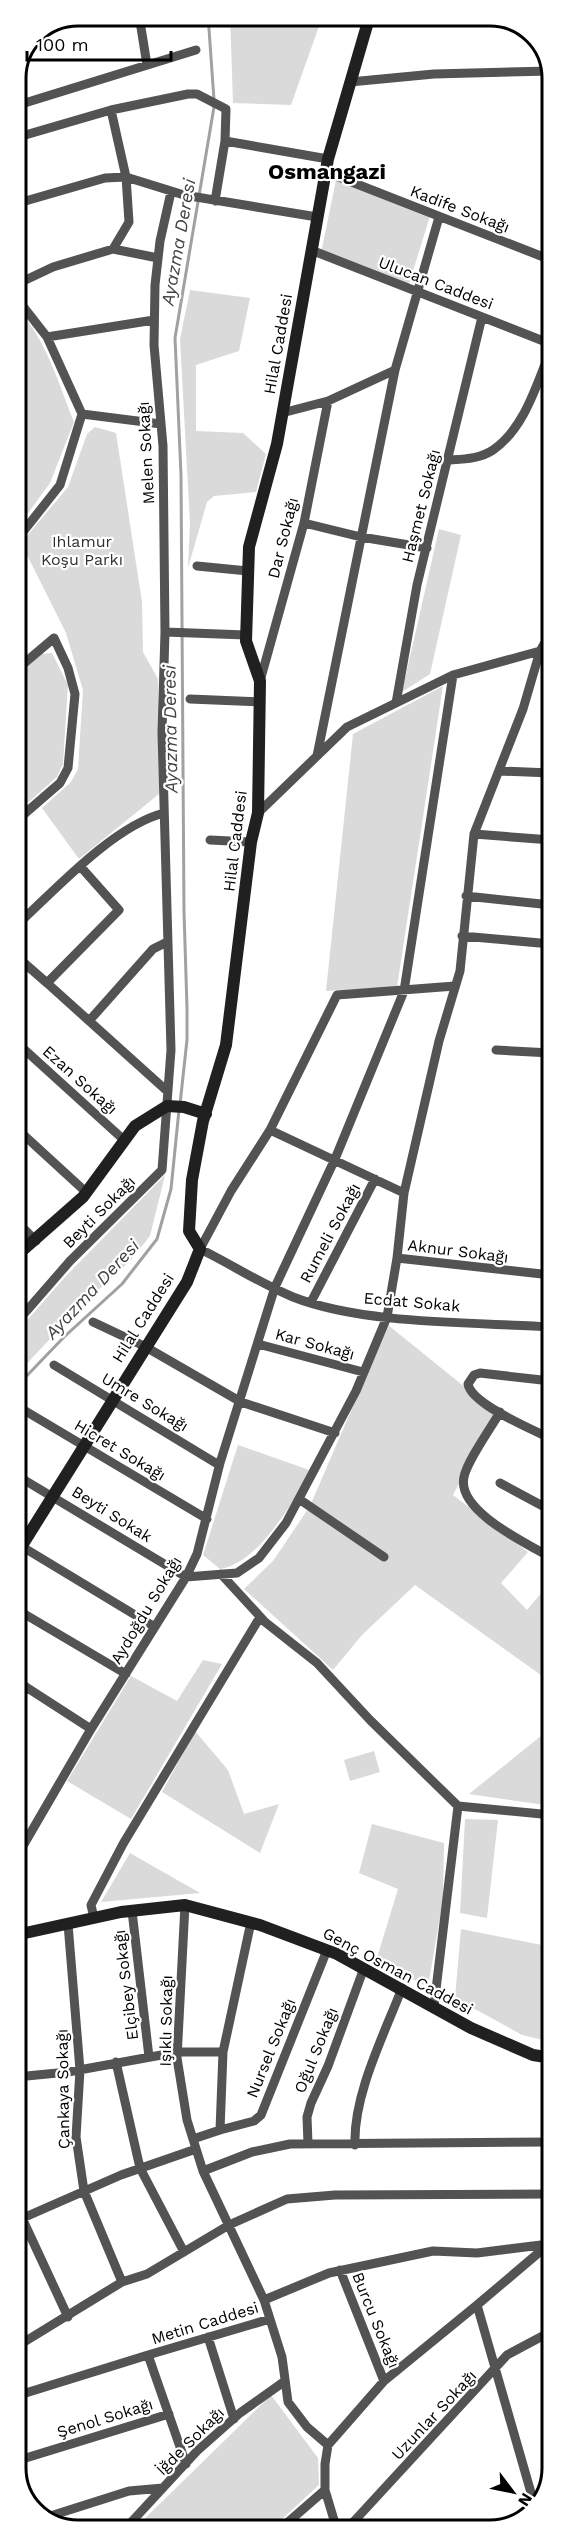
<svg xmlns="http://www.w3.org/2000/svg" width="567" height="2546" font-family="'Work Sans',sans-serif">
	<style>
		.green { fill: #dadada }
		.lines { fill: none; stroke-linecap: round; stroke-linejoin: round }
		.stream { stroke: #a1a1a1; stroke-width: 3 }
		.street { stroke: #535353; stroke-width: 9 }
		.secondary { stroke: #202020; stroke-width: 12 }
		.labels { text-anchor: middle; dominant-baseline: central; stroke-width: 4.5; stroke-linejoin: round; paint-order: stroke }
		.street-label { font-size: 16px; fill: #000; stroke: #fff }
		.park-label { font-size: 16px; fill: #313131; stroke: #fff }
		.water-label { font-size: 18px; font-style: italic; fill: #424242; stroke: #fff }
		.district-label { font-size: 22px; font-weight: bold; fill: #000; stroke: #fff }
		.rim { fill: none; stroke: #000; stroke-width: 3 }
	</style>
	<rect width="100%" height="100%" fill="#fff"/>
	<path class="green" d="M230,15h93l-32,90 -58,-2z
		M336,180l94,36 -21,68 -88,-31z
		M190,290l60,8 -11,53 -43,14v66l47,2 23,21 -10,38 -42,4 -7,6 -19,66 2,-44 -10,-185z
		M15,306c31,32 43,76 59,116l-24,61 -35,48z
		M95,427l21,6 26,169 1,50 15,27 1,115 -80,65 -37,-51 29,-26 7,-13 5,-79 -17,-57 -45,-90 47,-56 19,-53z
		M439,529l22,6 -31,139 -28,18z
		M52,653l16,32 -5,79 -6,13 -42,37v-137l26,-23z
		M443,686l-46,301 -71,4 27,-257z
		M165,1175l-15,61 -20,25 -46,42 -68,72v-42l50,-57z
		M388,1325l109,88 -44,82 75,57 -27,31 26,27 25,-30v103l-137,-98 -53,50 -29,35 -89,-81 29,-28 37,-55z
		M238,1445l74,26c-20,31 -53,92 -92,98l-17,-14z
		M203,1660l19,4 -91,155 -64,-38 64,-105 46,25z
		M552,1727v79l-83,-12z
		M195,1731l33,39 16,44 35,-10 -19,49 -98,-61z
		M374,1751l6,21 -30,9 -6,-21z
		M465,1819l33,1 -11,98 -27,-5z
		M372,1824l72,19 -1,56 -15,88 -52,-26 22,-72 -39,-16z
		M130,1853l70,40 -99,9z
		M461,1929l91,18v95l-30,-7 -67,-37z
		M271,2395l47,63 1,27 -49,45h-137z"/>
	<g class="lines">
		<path class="stream" d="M208,15l6,85
			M180,1104l7,-64v-32l-3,-96 -3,-437 -6,-137 39,-231
			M16,1387l48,-50 58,-53 35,-45 14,-50 8,-79"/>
		<path class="street" d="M139,15l8,50
			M368,21l133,-4
			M350,82l84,-8 117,-3
			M15,83l7,21
			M15,106l181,-56
			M111,110l15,67 3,45 -16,27
			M15,138l96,-28 77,-16h9l29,15 -1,32
			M326,172l225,88
			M215,201l10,-60 103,18
			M15,204l90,-26 21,-1 58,18 133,22
			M311,250l240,94
			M15,285l38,-18 60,-18 45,9
			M15,296l32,41
			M395,370l44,-153
			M282,413l46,-12 67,-31 -78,386
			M82,414l-35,-77 107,-17
			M448,460c15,-1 32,-1 45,-10 32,-22 44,-67 58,-101
			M304,523l57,14 66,11
			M15,542l45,-57 22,-71 79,10
			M197,566l51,5
			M165,632l81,3
			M15,671l39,-33 14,30 7,26 -7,74 -8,15 -45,39
			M260,681l44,-158 24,-122
			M190,699l70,3
			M396,703l21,-118 65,-268
			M499,771l52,2
			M258,813l89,-86 106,-52 87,-24 11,-19
			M474,834l77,6
			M210,840l41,2
			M80,866l39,44 -72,73 120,108
			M466,896l85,9
			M15,927c39,-36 98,-101 149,-114
			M462,936l89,8
			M15,955l32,28
			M455,986l-118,9 -67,135 -39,61 -31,58c31,15 61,35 93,48 71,28 182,25 258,30
			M89,1021l64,-72 14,-7
			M15,1041l109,99
			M496,1050l55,3
			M15,1127l72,66
			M270,1130l134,63
			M16,1221l20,20
			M397,1258l154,17
			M311,1302l64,-123
			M93,1322l51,24 97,56 94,31
			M16,1323l54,-62 92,-91 9,-120 -9,-317 3,-101 -2,-186 -9,-101 1,-60 5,-44 11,-49
			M258,1344l105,28
			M54,1365l165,100
			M551,1381l-71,-8 -6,2 -6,9c3,20 65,46 84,55
			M17,1406l190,113
			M500,1412c-9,16 -33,49 -36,65 -8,34 64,67 88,81
			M16,1475l170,102 51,-4 22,-15 27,-35 70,-132 31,-74 10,-59 7,-65 35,-152 21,-70 14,-137 49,-125 17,-58
			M500,1483l52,28
			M299,1499l85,58
			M16,1543l139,84
			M221,1574l44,48 52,41 53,57 88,86 -24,200
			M16,1609l110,65
			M16,1680l10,7
			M16,1704l10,-17 65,42
			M458,1806l94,9
			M16,1858l75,-129 95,-152 11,-23 23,-91 55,-176 60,-128 69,-168 49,-316
			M185,1905l-8,153 10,62 16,51
			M132,1911l17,146
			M94,1918l-3,-13 32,-61 137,-227
			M68,1924l12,146 -4,67 8,54 38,91
			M223,2052l28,-130
			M116,2062l24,106 44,84
			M16,2066v88l6,64 46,99
			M16,2077l52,-5 110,-20h45l-3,78 -27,9
			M220,2130l34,-9 7,-6 66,-165
			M308,2144l-1,-27 4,-14 17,-37 36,-98
			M355,2145c-2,-50 29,-110 47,-157
			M16,2221l105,-46 75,-26
			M340,2270l44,111
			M264,2300l-61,-129 49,-19 38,-8 262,-2
			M477,2305l72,-61
			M208,2337l26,82
			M16,2347l106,-65 25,-8 82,-49 58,-26 48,-4 217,-1
			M148,2355l122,-36
			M16,2396l132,-41 38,109
			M328,2445l-21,-18 -19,-25 -6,-45 -18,-57 65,-27 104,-22 44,2 72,-9
			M16,2461l153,-47
			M325,2490v-26l3,-19 56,-64 93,-76 59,205
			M44,2518l85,-27 34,-3
			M124,2530l73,-79 43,-38 45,-32
			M279,2530l46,-40 12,40
			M346,2530l161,-175 45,-24"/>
		<path class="secondary" d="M16,1256l67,-59 52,-71 32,-20 17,1 22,7
			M16,1555l171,-273 13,-33 -11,-18 3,-51 11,-59 23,-76 25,-203 7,-29 2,-132 -14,-40 3,-94 28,-103 51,-285 42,-144
			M16,1935l105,-23 64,-7 75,20 77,29 134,74 62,27 19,3"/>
	</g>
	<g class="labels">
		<g class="street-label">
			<text transform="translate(460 209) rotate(21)">Kadife Sokağı</text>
			<text transform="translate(436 283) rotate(21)">Ulucan Caddesi</text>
			<text transform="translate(278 344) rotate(-80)">Hilal Caddesi</text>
			<text transform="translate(146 453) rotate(-93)">Melen Sokağı</text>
			<text transform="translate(421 506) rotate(-76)">Haşmet Sokağı</text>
			<text transform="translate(283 538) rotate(-76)">Dar Sokağı</text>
			<text transform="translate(235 841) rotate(-83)">Hilal Caddesi</text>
			<text transform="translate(80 1080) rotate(42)">Ezan Sokağı</text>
			<text transform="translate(99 1212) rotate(-45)">Beyti Sokağı</text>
			<text transform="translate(330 1233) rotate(-62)">Rumeli Sokağı</text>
			<text transform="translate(458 1251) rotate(7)">Aknur Sokağı</text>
			<text transform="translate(412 1302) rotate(5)">Ecdat Sokak</text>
			<text transform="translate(143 1318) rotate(-58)">Hilal Caddesi</text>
			<text transform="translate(315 1344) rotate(15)">Kar Sokağı</text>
			<text transform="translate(145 1402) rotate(31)">Umre Sokağı</text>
			<text transform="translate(120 1450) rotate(31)">Hicret Sokağı</text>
			<text transform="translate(112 1514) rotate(32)">Beyti Sokak</text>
			<text transform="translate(146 1610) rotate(-59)">Aydoğdu Sokağı</text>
			<text transform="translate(398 1971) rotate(28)">Genç Osman Caddesi</text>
			<text transform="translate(126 1985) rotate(-97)">Elçibey Sokağı</text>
			<text transform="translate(166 2021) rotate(-89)">Işıklı Sokağı</text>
			<text transform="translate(271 2048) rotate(-68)">Nursel Sokağı</text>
			<text transform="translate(316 2050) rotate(-68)">Oğul Sokağı</text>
			<text transform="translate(63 2089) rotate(-91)">Çankaya Sokağı</text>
			<text transform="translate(376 2320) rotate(68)">Burcu Sokağı</text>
			<text transform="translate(205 2323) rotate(-17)">Metin Caddesi</text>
			<text transform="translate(434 2415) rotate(-47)">Uzunlar Sokağı</text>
			<text transform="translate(105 2418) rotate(-17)">Şenol Sokağı</text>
			<text transform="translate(190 2441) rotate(-45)">İğde Sokağı</text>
		</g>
		<g class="park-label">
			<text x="82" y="541">Ihlamur<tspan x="82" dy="18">Koşu Parkı</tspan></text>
		</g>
		<g class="water-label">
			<text transform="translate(178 242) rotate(-80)">Ayazma Deresi</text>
			<text transform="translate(170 729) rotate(-91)">Ayazma Deresi</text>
			<text transform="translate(92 1289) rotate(-47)">Ayazma Deresi</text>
		</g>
		<g class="district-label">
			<text x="327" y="171">Osmangazi</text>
		</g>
	</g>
	<path d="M0 0H567V2546H0ZM78 26H490A52 52 0 0 1 542 78V2468A52 52 0 0 1 490 2520H78A52 52 0 0 1 26 2468V78A52 52 0 0 1 78 26Z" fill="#fff" fill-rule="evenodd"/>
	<path class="rim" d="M78 26H490A52 52 0 0 1 542 78V2468A52 52 0 0 1 490 2520H78A52 52 0 0 1 26 2468V78A52 52 0 0 1 78 26Z"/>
	<g transform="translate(513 2492) rotate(122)" stroke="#ffffff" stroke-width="4.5" paint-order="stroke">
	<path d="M0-4.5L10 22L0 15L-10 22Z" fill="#000000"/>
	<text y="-9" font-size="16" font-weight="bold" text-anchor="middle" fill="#000000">N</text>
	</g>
	<path d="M27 51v9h144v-9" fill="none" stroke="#000000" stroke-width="3"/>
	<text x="36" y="51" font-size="18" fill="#000000" stroke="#ffffff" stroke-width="4.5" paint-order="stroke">100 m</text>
</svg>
